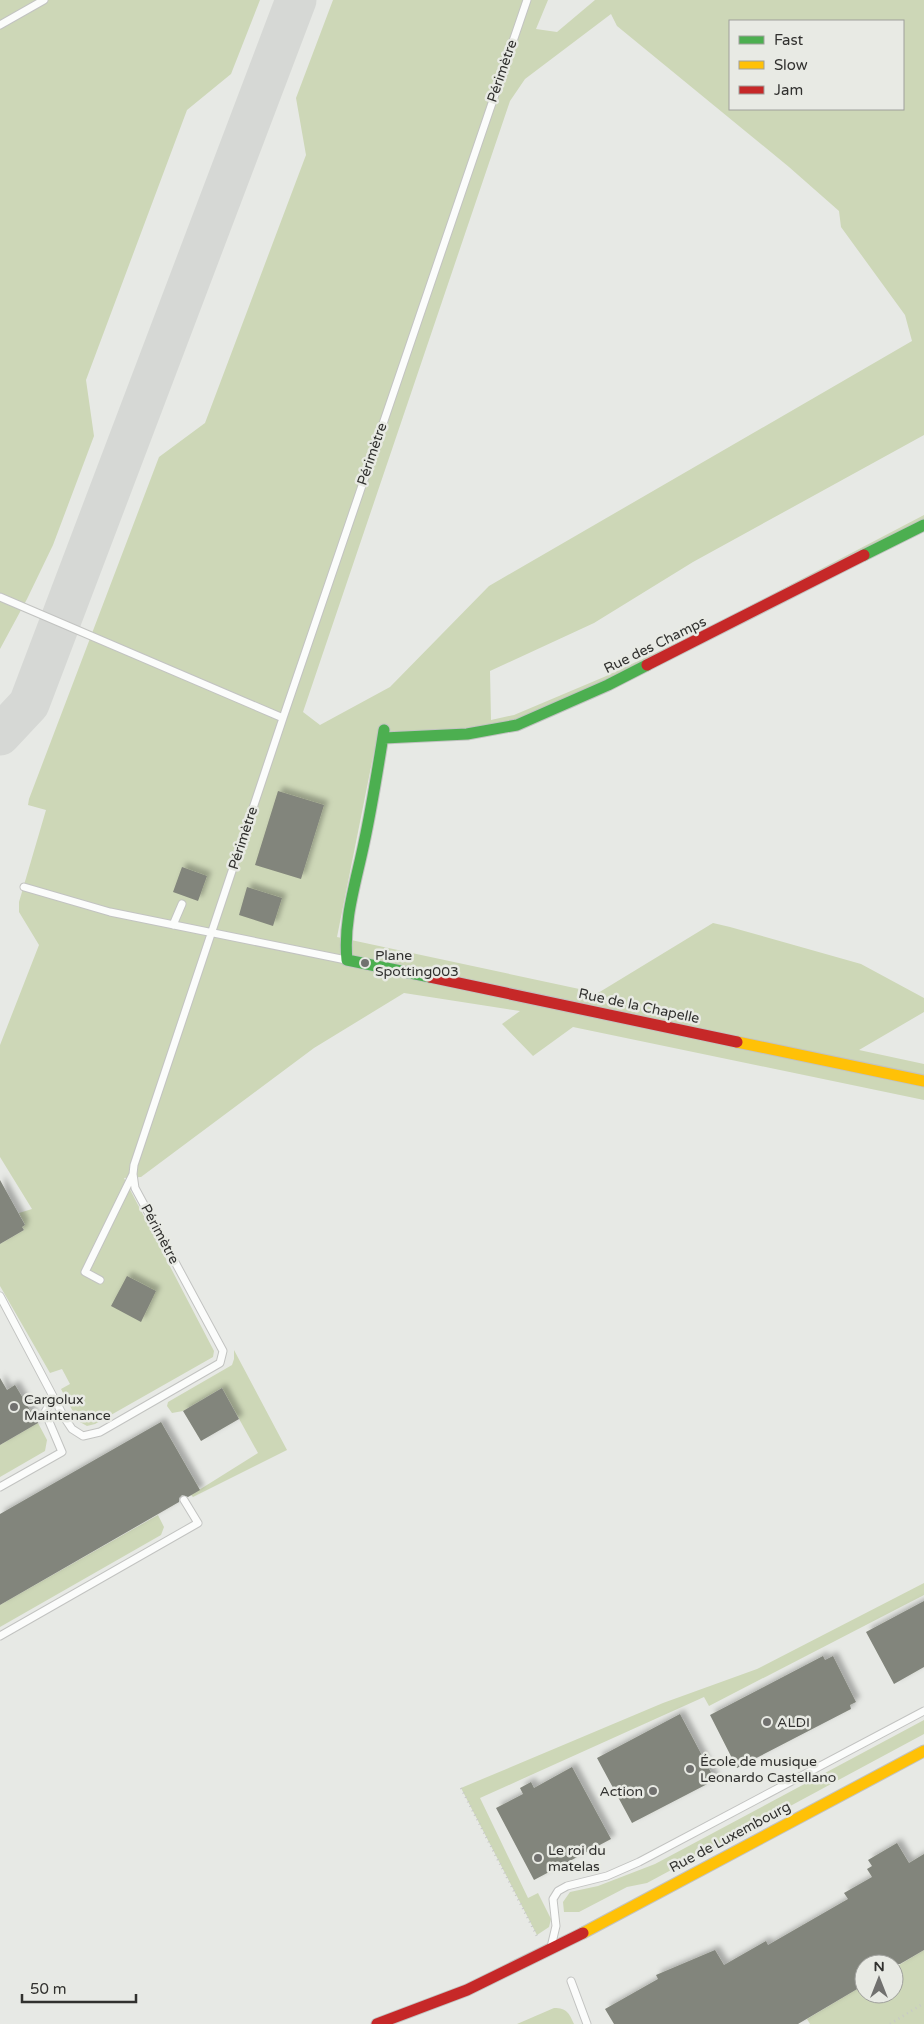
<svg xmlns="http://www.w3.org/2000/svg" width="924" height="2024" font-family="'Varela Round',sans-serif">
	<style>
		.green { fill: #cdd7b7; fill-rule: evenodd }
		.lines { fill: none; stroke-linecap: round; stroke-linejoin: round }
		.taxiway { stroke: #d6d8d5; stroke-width: 41 }
		.building { fill: #82857b; filter: url(#shadow) }
		.lane-casing { stroke: #c2c3c1; stroke-width: 9 }
		.fast-casing { stroke: #c2c3c1; stroke-width: 13 }
		.slow-casing { stroke: #c2c3c1; stroke-width: 13 }
		.jam-casing { stroke: #c2c3c1; stroke-width: 13 }
		.path { stroke: #c7c8c7; stroke-width: 2.5; stroke-dasharray: 1 4; stroke-linecap: butt }
		.lane { stroke: #fbfcfb; stroke-width: 7 }
		.fast { stroke: #4caf50; stroke-width: 11 }
		.slow { stroke: #ffc107; stroke-width: 11 }
		.jam { stroke: #c62828; stroke-width: 11 }
		.poi-dot { fill: #71716f; stroke: #e8eae4; stroke-width: 2 }
		.labels { text-anchor: middle; dominant-baseline: central; stroke-width: 5; stroke-linejoin: round; paint-order: stroke }
		.street-label { font-size: 14px; fill: #31312f; stroke: #e8eae4 }
		.poi-label { font-size: 14px; fill: #31312f; stroke: #e8eae4; text-anchor: start }
	</style>
	<defs>
		<filter id="shadow"><feDropShadow dx="4.5" dy="-4.5" stdDeviation="2.5" flood-color="#0004"/></filter>
	</defs>
	<rect width="100%" height="100%" fill="#e7e9e5"/>
	<path class="green" d="M0,0h260l-29,74 -44,36 -101,270 8,56 -41,109 -26,54 -27,50z
		M333,0h215l-12,29 21,3 38,-32h329v435l-231,127 -99,61 -104,48 1,49 23,-5 90,-38 98,-46 222,-116v4l-162,85 -187,93 -59,23 -36,7 -78,5 -1,5 -17,2 -10,13 -37,185 261,56 115,-70 17,4 131,37 63,34v14l-65,38 65,14v36l-351,-73 -40,29 -31,-32 18,-13 -116,-18 -90,55 -173,129 -17,1 90,173 -1,6 -118,67 -8,2 -9,-5 -17,-32 9,-5 -8,-15 -12,4 -50,-87v-42l24,-14 -2,-3 3,-2 -6,-12 13,-4 -32,-52v-112l39,-100 -20,-33v-10l27,-92 -18,-5 1,-6 130,-342 46,-34 101,-268 -10,-57zM611,14l6,12 172,141 50,44 2,16 64,88 7,26 -423,245 -99,101 -70,38 -17,-13 207,-611 15,-22zM730,21h173v88h-173z
		M234,1350l53,100 -94,47 -2,-2 67,-42 -36,-65 -39,23 -11,2 -5,-7 1,-4 64,-37 2,-6z
		M38,1423l9,17 -2,11 -45,26v-32z
		M158,1515l6,12 -3,8 -161,92v-22z
		M924,1583v12l-215,111 -5,-9 -224,101 48,100 10,-5 13,26 -2,8 -12,8 -76,-147 202,-85 94,-34z
		M924,1720v14l-277,149 -20,4 -48,25h-15l-1,-10 7,-10 28,-6 57,-22z
		M924,1950v74h-114l-3,-5 57,-34v9h30v-26z
		M554,2008c13,0 15,5 20,16h-57z"/>
	<g class="lines">
		<path class="taxiway" d="M0,735l29,-31 267,-704"/>
	</g>
	<path class="building" d="M278,791l46,14 -23,74 -46,-14z
		M182,867l25,9 -9,25 -25,-9z
		M247,887l35,11 -9,28 -34,-11z
		M0,1180l25,45 -3,2 2,3 -24,14z
		M127,1276l29,15 -15,31 -30,-16z
		M0,1378l7,12 8,-5 23,38 -38,22z
		M222,1388l17,31 -38,22 -18,-30z
		M161,1422l39,68 -12,7 -6,-2 -3,3v4l-179,103v-91z
		M924,1601v66l-30,17 -28,-52z
		M823,1656l2,4 8,-4 23,46 -6,3 1,4 -114,59 -27,-53z
		M680,1714l35,66 -83,43 -35,-65z
		M572,1767l39,72 -77,41 -38,-72 27,-14 -3,-6 11,-6 3,6z
		M897,1843l12,20 15,-9v96l-24,14h-36v21l-66,39h-184l-9,-15 53,-30 -2,-4 59,-25 9,15 42,-24 2,4 80,-46 -4,-6 28,-16 -5,-8 5,-3 -4,-6z"/>
	<g class="lines">
		<g class="lane-casing">
			<path id="lane" d="M0,25l44,-25
				M0,597l283,121
				M24,887l86,25 236,48
				M173,925l9,-21
				M100,1280l-15,-8 48,-98
				M0,1296l64,121 8,12 11,7 17,-4 120,-69 3,-12 -88,-163 -2,-14 1,-9 149,-447 244,-718
				M0,1487l62,-35 -17,-40 8,-14
				M0,1636l198,-113 -14,-23
				M551,1947l5,-21 -3,-27 5,-8 9,-5 40,-10 32,-14 285,-151
				M571,1981l16,43"/>
		</g>
		<g class="fast-casing">
			<path id="fast" d="M864,555l60,-30
				M384,730c-6,38 -12,76 -20,113 -8,39 -21,78 -17,117l83,17
				M384,738l83,-4 50,-9 91,-40 39,-20"/>
		</g>
		<g class="slow-casing">
			<path id="slow" d="M737,1042l187,39
				M583,1933l341,-182"/>
		</g>
		<g class="jam-casing">
			<path id="jam" d="M647,665l217,-110
				M430,977l307,65
				M377,2024l90,-34 116,-57"/>
		</g>
		<path class="path" d="M461,1788l77,150
			M890,2024l34,-21"/>
		<use href="#lane" class="lane"/>
		<use href="#fast" class="fast"/>
		<use href="#slow" class="slow"/>
		<use href="#jam" class="jam"/>
	</g>
	<g class="poi-dot">
		<circle cx="365" cy="963" r="5"/>
		<circle cx="14" cy="1407" r="5"/>
		<circle cx="767" cy="1722" r="5"/>
		<circle cx="690" cy="1769" r="5"/>
		<circle cx="653" cy="1791" r="5"/>
		<circle cx="538" cy="1858" r="5"/>
	</g>
	<g class="labels">
		<g class="street-label">
			<text transform="translate(502 71) rotate(-71)">Périmètre</text>
			<text transform="translate(372 454) rotate(-71)">Périmètre</text>
			<text transform="translate(655 645) rotate(-26)">Rue des Champs</text>
			<text transform="translate(243 838) rotate(-72)">Périmètre</text>
			<text transform="translate(639 1006) rotate(12)">Rue de la Chapelle</text>
			<text transform="translate(160 1234) rotate(62)">Périmètre</text>
			<text transform="translate(730 1837) rotate(-28)">Rue de Luxembourg</text>
		</g>
		<g class="poi-label">
			<text x="375" y="955">Plane<tspan x="375" dy="16">Spotting003</tspan></text>
			<text x="24" y="1399">Cargolux<tspan x="24" dy="16">Maintenance</tspan></text>
			<text x="777" y="1722">ALDI</text>
			<text x="700" y="1761">École de musique<tspan x="700" dy="16">Leonardo Castellano</tspan></text>
			<text x="643" y="1791" text-anchor="end">Action</text>
			<text x="548" y="1850">Le roi du<tspan x="548" dy="16">matelas</tspan></text>
		</g>
	</g>
	<rect x="729" y="20" width="175" height="90" fill="#e8eae4" stroke="#9fa09c"/>
	<rect x="739" y="36" width="25" height="8" fill="#4caf50" stroke="#9fa09c"/>
	<text x="774" y="45" font-size="15" fill="#31312f">Fast</text>
	<rect x="739" y="61" width="25" height="8" fill="#ffc107" stroke="#9fa09c"/>
	<text x="774" y="70" font-size="15" fill="#31312f">Slow</text>
	<rect x="739" y="86" width="25" height="8" fill="#c62828" stroke="#9fa09c"/>
	<text x="774" y="95" font-size="15" fill="#31312f">Jam</text>
	<g transform="translate(879 1979)"><circle r="24" fill="#e8eae4" stroke="#9fa09c"/>
	<path d="M0-4L9 19L0 12L-9 19Z" fill="#71716f"/>
	<text y="-8" font-size="14" font-weight="bold" text-anchor="middle" fill="#31312f">N</text>
	</g>
	<path d="M22 1994v8h114v-8" fill="none" stroke="#31312f" stroke-width="2.5"/>
	<text x="30" y="1994" font-size="15" fill="#31312f" stroke="#e8eae4" stroke-width="4" paint-order="stroke">50 m</text>
</svg>
